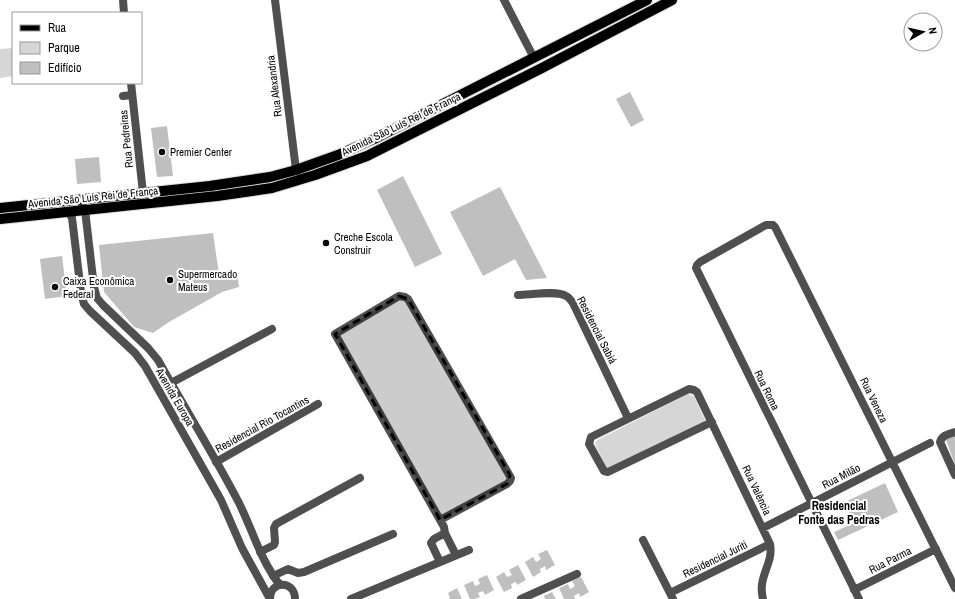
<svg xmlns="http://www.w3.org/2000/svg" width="955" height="599" font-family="'Archivo Narrow',sans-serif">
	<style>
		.green { fill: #d6d6d6 }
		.building { fill: #bfbfbf }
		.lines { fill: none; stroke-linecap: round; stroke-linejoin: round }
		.primary-casing { stroke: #dbdbdb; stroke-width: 12 }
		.minor { stroke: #4f4f4f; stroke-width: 8 }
		.tertiary { stroke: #4f4f4f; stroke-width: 8 }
		.primary { stroke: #000; stroke-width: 10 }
		.marked { fill: #000; fill-opacity: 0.2; stroke: #000; stroke-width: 3; stroke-dasharray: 8 5; stroke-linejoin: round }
		.poi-dot { fill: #000; stroke: #fff; stroke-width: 1.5 }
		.labels { text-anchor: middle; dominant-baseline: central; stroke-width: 4; stroke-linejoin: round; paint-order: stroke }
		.street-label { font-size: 11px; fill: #000; stroke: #fff }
		.poi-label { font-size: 11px; fill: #000; stroke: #fff; text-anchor: start }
		.neighbourhood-label { font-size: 12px; font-weight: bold; fill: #000; stroke: #fff }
	</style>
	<rect width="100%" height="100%" fill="#fff"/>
	<path class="green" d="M13,48v28l-13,2v-29z
		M688,394l6,2 11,24 -1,2 -96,46 -2,-1 -11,-23 2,-4z"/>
	<path class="building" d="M630,92l14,28 -13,7 -15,-28z
		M167,126l6,50 -16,1 -6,-49z
		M99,157l2,25 -24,2 -2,-25z
		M403,176l39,78 -27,13 -38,-77z
		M500,187l47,91 -21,2 -11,-21 -32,17 -33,-64z
		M213,233l6,41 18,-2 2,15 -17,5 -53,30 -16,11 -19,-6 -30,-35 -5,-47z
		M62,256l5,40 -22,3 -5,-40z
		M955,434v31l-10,-28z
		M885,483l13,29 -60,28 -4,-8 20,-9 -9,-21z
		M547,550l8,15 -9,5 -1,-4 -5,3 1,3 -8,5 -8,-15 8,-5 3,5 5,-3 -3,-5z
		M518,565l8,15 -9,5 -1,-3 -5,2 1,4 -8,4 -8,-15 8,-5 3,5 5,-2 -3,-5z
		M487,575l7,15 -9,5 -2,-4 -5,2 2,4 -5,2h-5l-6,-14 9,-4 2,5 5,-2 -2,-5z
		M581,577l8,15 -9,5 -1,-4 -5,3 1,3h-11l-5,-11 9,-4 2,5 5,-3 -3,-5z
		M457,588l5,11h-14l2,-1 -2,-5z
		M552,592l4,7h-11l-1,-3z"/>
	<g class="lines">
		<g class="primary-casing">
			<path id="primary" d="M0,208l210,-22 60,-9 26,-7 42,-15 36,-16 273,-139
				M0,219l217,-23 55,-8 43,-13 52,-19 173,-87 132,-69"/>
		</g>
		<path class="minor" d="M123,0l1,13
			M275,0l21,170
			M504,0l30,58
			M131,83l12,110
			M123,96l9,-1
			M518,295c11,0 39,-5 48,1 3,1 5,5 7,7l55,115
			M171,383l101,-54
			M712,422l-104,50 -4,-1 -15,-27 2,-7 98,-48 5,1 3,2 73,152c4,20 -13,32 -7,55
			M955,432c-6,2 -13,3 -15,10l15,33
			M216,462l102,-58
			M440,520l67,-36 3,-3 1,-3 -103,-179 -3,-2 -6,-1 -64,38 109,193 1,6 -11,6 -3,4 9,19
			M763,528l167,-85
			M445,533l11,22
			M643,540l30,59
			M260,552l14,-7 1,-3 -1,-14 2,-4 84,-46
			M273,576l15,-7 10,4 6,-1 89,-38
			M854,590l82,-41
			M670,593l100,-49
			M351,599l118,-49
			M521,599l56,-25
			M859,599l-163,-331 1,-3 3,-3 66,-37h7l2,2 180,361"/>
		<path class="tertiary" d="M79,199l6,11 9,77 3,11 6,7 45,43 10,12c26,47 55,93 80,141 14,27 22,59 42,84
			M68,212l4,6 9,74 3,12 6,7 45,42 10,13 76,134 21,48 28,51
			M270,599c0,-19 25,-19 25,0"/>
		<use href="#primary" class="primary"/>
	</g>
	<path class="marked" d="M399,296l9,3 102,176 -3,9 -67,36 -105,-186z"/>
	<g class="poi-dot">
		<circle cx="162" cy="152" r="4"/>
		<circle cx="326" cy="243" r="4"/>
		<circle cx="170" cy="280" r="4"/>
		<circle cx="55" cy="287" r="4"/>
	</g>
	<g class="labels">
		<g class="street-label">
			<text transform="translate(274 86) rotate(-97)">Rua Alexandria</text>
			<text transform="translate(401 124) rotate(-26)">Avenida São Luís Rei de França</text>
			<text transform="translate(126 139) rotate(-96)">Rua Pedreiras</text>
			<text transform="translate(93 197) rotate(-6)">Avenida São Luís Rei de França</text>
			<text transform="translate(597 330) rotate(63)">Residencial Sabiá</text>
			<text transform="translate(767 390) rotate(64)">Rua Roma</text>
			<text transform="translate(175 397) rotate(60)">Avenida Europa</text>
			<text transform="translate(874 400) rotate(64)">Rua Veneza</text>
			<text transform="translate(262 424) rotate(-29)">Residencial Rio Tocantins</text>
			<text transform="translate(841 476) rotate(-27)">Rua Milão</text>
			<text transform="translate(757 490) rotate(65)">Rua Valência</text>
			<text transform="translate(715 559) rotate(-26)">Residencial Juriti</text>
			<text transform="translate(890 560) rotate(-27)">Rua Parma</text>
		</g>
		<g class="poi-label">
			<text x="170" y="152">Premier Center</text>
			<text x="334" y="237">Creche Escola<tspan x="334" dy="13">Construir</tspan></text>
			<text x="178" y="274">Supermercado<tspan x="178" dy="13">Mateus</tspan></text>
			<text x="63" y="281">Caixa Econômica<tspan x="63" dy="13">Federal</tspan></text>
		</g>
		<g class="neighbourhood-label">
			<text x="839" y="506">Residencial<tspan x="839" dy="14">Fonte das Pedras</tspan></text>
		</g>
	</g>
	<rect x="12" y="12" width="130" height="72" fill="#ffffff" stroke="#999999"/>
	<rect x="20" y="25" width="20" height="6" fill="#000000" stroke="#999999"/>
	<text x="48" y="32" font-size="12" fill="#000000">Rua</text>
	<rect x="20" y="42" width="20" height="12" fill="#d6d6d6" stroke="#999999"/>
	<text x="48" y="52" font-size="12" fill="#000000">Parque</text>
	<rect x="20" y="62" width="20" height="12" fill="#bfbfbf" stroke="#999999"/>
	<text x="48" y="72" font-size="12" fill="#000000">Edifício</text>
	<g transform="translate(923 32) rotate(82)"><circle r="19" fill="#ffffff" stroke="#999999"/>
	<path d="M0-3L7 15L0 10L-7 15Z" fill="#000000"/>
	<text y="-6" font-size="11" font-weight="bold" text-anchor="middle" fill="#000000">N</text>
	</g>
</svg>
